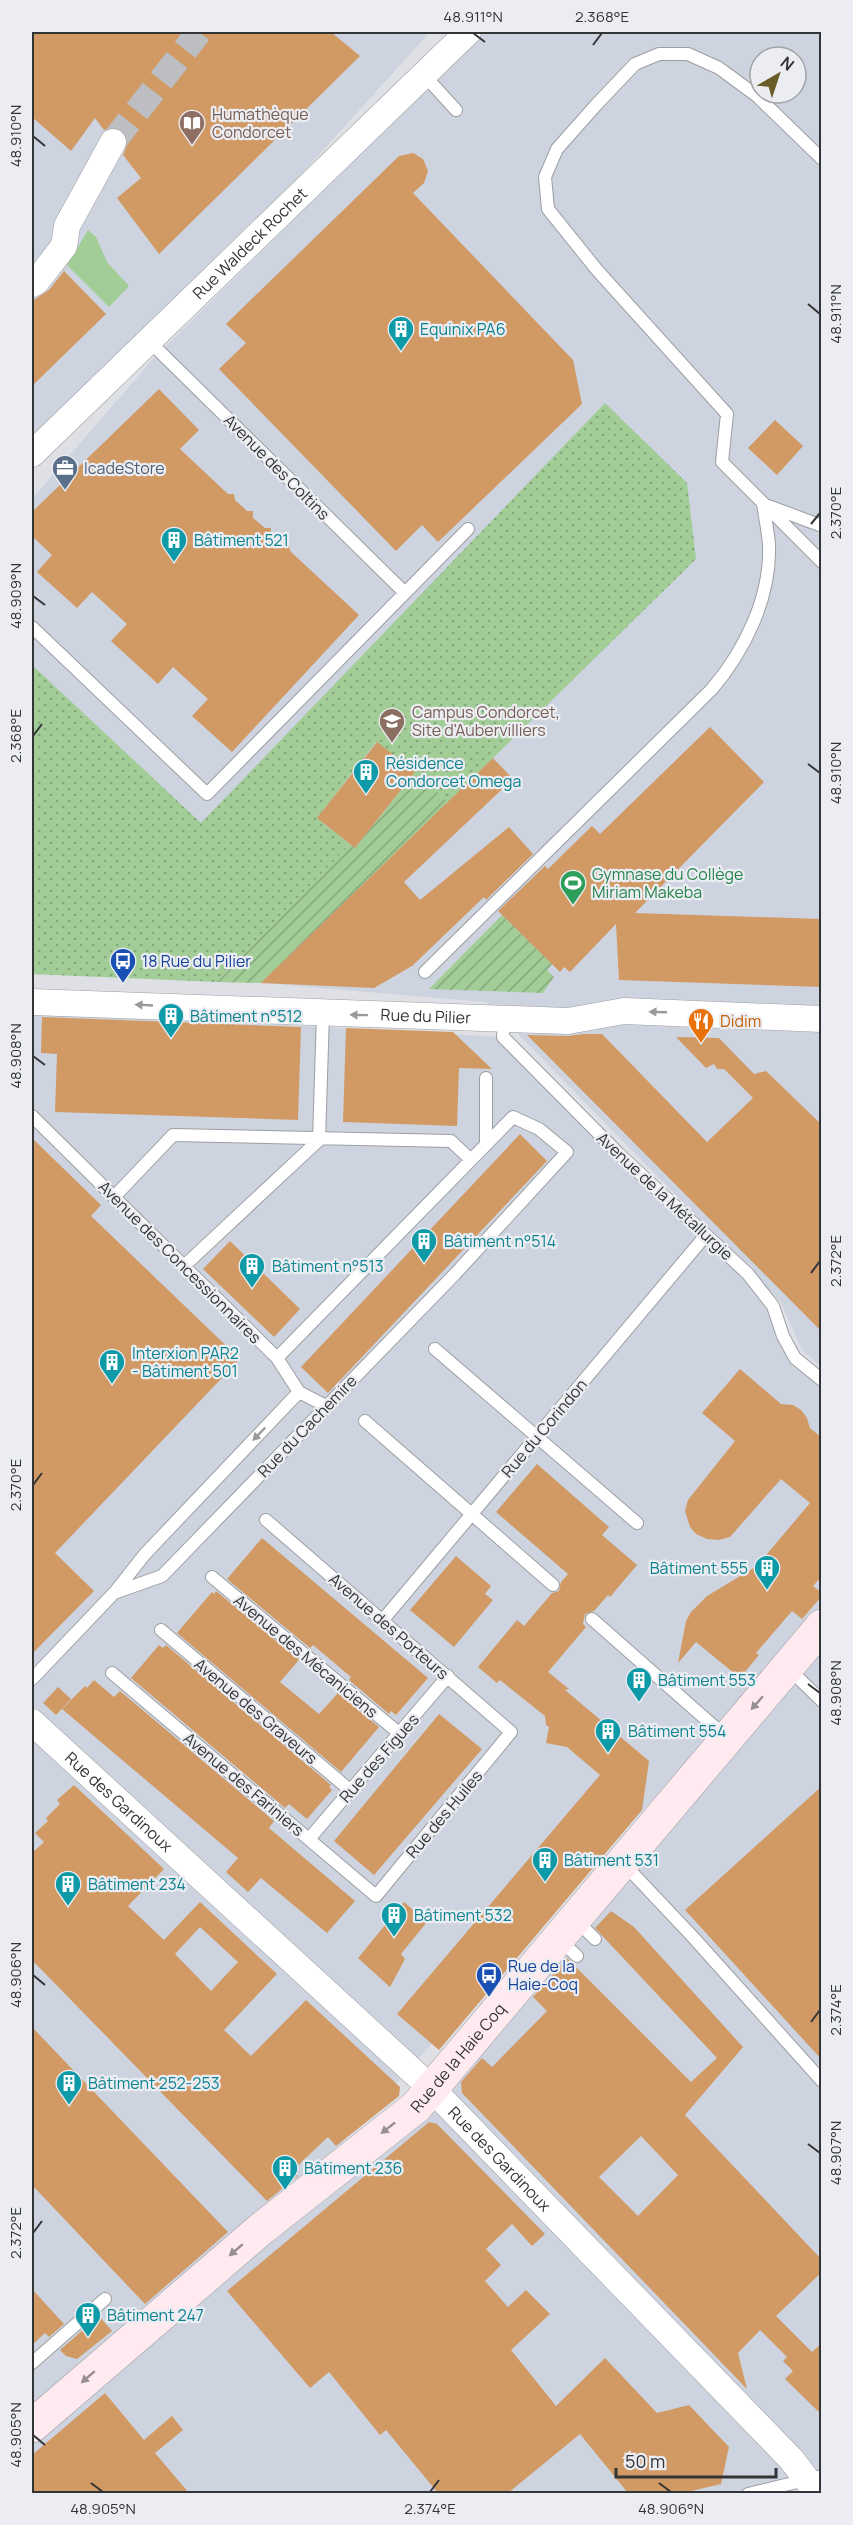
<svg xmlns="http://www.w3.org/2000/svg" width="853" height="2525" font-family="Manrope,sans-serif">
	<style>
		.built { fill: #ced4df; fill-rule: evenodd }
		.grass { fill: #a2cd97 }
		.park { fill: url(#park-dots) }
		.garden { fill: url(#garden-furrows) }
		.building { fill: #d19964; fill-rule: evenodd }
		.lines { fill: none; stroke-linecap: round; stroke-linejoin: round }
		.street-tunnel { stroke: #bcbec2; stroke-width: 26; stroke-dasharray: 26 13; stroke-linecap: butt }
		.lane-casing { stroke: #9c9ea2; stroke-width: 14 }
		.street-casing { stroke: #9c9ea2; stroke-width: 27 }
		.secondary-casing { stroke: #9c9ea2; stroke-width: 34 }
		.lane { stroke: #fff; stroke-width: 12 }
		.street { stroke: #fff; stroke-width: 26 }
		.secondary { stroke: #feeaef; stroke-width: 33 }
		.oneway { fill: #999a9a }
		.oneway2 { fill: #988f92 }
		.ticks { fill: none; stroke: #333436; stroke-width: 2 }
		.labels { text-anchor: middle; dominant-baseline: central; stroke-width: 4.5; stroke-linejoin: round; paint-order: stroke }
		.education-label { font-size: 16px; fill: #785e54; stroke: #ebedf2; text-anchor: start }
		.street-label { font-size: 16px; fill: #333436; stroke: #ebedf2 }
		.culture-label { font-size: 16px; fill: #0d838f; stroke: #ebedf2; text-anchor: start }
		.service-label { font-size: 16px; fill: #4e5e75; stroke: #ebedf2; text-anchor: start }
		.leisure-label { font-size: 16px; fill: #27864d; stroke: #ebedf2; text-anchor: start }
		.transit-label { font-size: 16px; fill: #164399; stroke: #ebedf2; text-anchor: start }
		.food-label { font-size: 16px; fill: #c56008; stroke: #ebedf2; text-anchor: start }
		.neatline { fill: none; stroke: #333436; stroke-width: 2 }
		.ticks-label { font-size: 15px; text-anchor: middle; fill: #333436 }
	</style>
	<defs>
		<pattern id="park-dots" width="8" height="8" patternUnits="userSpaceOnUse" patternTransform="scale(1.5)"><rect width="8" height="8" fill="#a2cd97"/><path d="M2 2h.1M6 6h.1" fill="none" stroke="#85a77c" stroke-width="1.8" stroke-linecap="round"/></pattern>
		<pattern id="garden-furrows" width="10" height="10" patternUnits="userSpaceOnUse" patternTransform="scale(1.5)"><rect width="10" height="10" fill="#a2cd97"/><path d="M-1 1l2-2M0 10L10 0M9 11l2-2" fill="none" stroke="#85a77c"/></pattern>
	</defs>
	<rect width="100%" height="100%" fill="#dee0e5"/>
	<path class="built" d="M32,32h398l-268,296 -130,135z
		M483,32h338v1335l-19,-17 -22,-49 -294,-299 -225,-19 -229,-9v-475l120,-139zM760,57h36v36h-36z
		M32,1011l471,26 245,237 35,62 38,44v233l-515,570 -274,239z
		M821,1649v821l-95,24h-694v-55l417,-354z"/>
	<path class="grass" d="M88,230l8,7 11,25 22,24 -20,21 -42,-42z"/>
	<path class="park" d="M605,403l82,80 9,76 -248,243 -72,-60 -59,76 16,13 2,-1 5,4 -1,2 11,8 -133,138 -185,-8v-309l169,158z"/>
	<path class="garden" d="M415,772l33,30 -187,181 -44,-1 133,-138 5,4z
		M502,915l47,46h6l-8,9 7,7 -11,16 -114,-4z"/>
	<path class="building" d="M32,32h299l29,24 -201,198 -42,-56 24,-20 -18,-23 5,-13 -3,-8 -12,-7 -9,3 -9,-12 -24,33 -39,-34z
		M413,153l10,6 5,12 -4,12 -11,10 160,167 9,44 -144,138 -16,-17 -26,26 -177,-182 27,-26 -20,-19 173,-168z
		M64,271l42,43 -74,72v-85l17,-11z
		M159,389l40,41 -19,19 48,45h6l1,6 12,11h6v7l12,10h6v6l12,11h6l1,6 69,64 -127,137 -40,-36 16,-17 -35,-32 -15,17 -47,-43 16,-17 -35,-32 -15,16 -40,-36 15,-17 -20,-19v-24z
		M775,420l28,26 -26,29 -29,-27z
		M710,727l54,55 -129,131 187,6v68l-203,-7 -3,-56 -46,48 -6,-5 -4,5 -62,-61 47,-45 3,3 44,-43 8,8z
		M377,742l38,30 -60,76 -38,-30z
		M493,758l20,21 -109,103 16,18 89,-73 24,27 -47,46 -2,-3 -72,69 -38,22 -113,-5z
		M42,1017l259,10 -3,93 -243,-8 2,-58 -16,-1z
		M346,1028l107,4 39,37 -33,-1 -2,58 -114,-4z
		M583,1034h19l105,108 46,-44 -29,-29h-7l-3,-5 -8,4 -30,-31 43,1 35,36 12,-3 56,54v207l-295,-297 41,1z
		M520,1134l27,27 -219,232 -27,-26z
		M32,1138l69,67 -10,11 149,143 -185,194 39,38 -62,63z
		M230,1241l70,68 -26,28 -71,-68z
		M740,1369l41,35 12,1 8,5 6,8 3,10 12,10v138l-9,10 9,7v3l-20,23 -10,-8 -36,42 3,2 -19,23 -44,-36 -18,21 8,-42 5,-9 16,-16 50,-30 53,-63 -29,-24 -51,58 -11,3 -12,-1 -11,-5 -6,-7 -5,-16 3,-11 47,-59 -33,-28z
		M537,1464l72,63 -7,8 35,30 -27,32 -2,-2 -14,16 -9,3 -2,10 3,3 -38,45 21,17 -4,1 84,71 -7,49 -203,240 -42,-36 203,-239 -33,-28 -21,-4 3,-16 -3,-2 -1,-9 -45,-36 -3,3 -19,-16 39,-47 7,6 28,-33 7,-2 2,-9 7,-8 -72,-62z
		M262,1538l166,140 -32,37 -5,-4 -2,3 -40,-34 2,-3 -38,-32 -3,3 -83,-69z
		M456,1556l35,30 -6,8 8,6 -39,47 -44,-37z
		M216,1591l83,69 -19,22 39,32 19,-21 41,34 -38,45 -164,-139 35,-41 2,2z
		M159,1645l4,3 3,-3 165,140 -2,2 3,3 -25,29 -18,-15 -4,4 -154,-130z
		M94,1680l20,17 6,-6 154,130 -5,7 86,73 -28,32 -66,-55 -13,14 -22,-20 12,-14 -176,-149 23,-23 2,2z
		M58,1687l13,12 -15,16 -13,-12z
		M439,1714l43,35 -108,126 -40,-34z
		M74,1785l90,84 -36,37 36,34 36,-38 77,72 -53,56 27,26 55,-56 94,87 -1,9 -63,50 -8,-9 -35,33 5,6 -31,25 -235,-241v-107l12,-11 -9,-9 13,-12 -2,-3 14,-14 -3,-4zM200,1927l38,35 -27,29 -36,-37z
		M822,1786v274l-137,-150z
		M404,1902l23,20 -26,32 4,5 -15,28 -32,-29z
		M611,1911l23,16 109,120 -58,68 137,145v12l-46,44 36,36 10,-9v72l-37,-36 8,-8 -10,-10 4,-4 -27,-27 -22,23 9,36 -285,-296 -1,-11 21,-24 10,9 55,-56 -14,-14 34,-39 124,124 26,-24 -122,-130zM641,2136l37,39 -40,41 -39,-39z
		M32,2027l196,205 -83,72 -113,-119z
		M429,2122l8,2 108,110 -13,12 -20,-22 -26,25 15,16 -16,16 23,26 18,-17 24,24 -39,36 45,56 49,-48 52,55 32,-8 40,42 -8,37 -38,9h-55l-48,-59 -72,59h-70l-52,-63 -6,5 -51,-63 -19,16 -83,-97z
		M32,2289l32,35 -15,13 -4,-4 -13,12z
		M99,2316l13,15 -35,28 -11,-3 -6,-6z
		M105,2393l39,47 28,-24 11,14 -28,23 34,40h-157v-38z"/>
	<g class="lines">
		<path class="street-tunnel" d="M113,142l86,-110"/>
		<g class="lane-casing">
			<path id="lane" d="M424,75l32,35
				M822,159l-65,-63 -38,-28 -31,-14h-29l-24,10 -39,41 -39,44 -12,28 3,32 49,61 130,144 -5,48 100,100
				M149,341l256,252
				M32,627l175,167 261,-265
				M425,972l287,-283c33,-39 59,-92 57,-144 -1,-14 -4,-28 -6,-41l59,22
				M504,1018l-1,19 115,116 130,121 25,32 10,30 12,22 27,22
				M32,1116l245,242 22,34 27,14
				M486,1145v-67
				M114,1197l59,-62 278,6 20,19
				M184,1266l135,-126 4,-126
				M435,1349l202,174
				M365,1421l188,164
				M212,1577l188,157
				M115,1592l30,-38 154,-162
				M592,1619l134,118
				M382,1621l324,-386
				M161,1630l190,161
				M788,1668l34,33
				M112,1673l264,223 135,-164 -245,-212
				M32,1679l82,-86 48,-17 293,-302 112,-122 -28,-23 -26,-12 -236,241
				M309,1839l139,-163
				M623,1863l69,73 130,145
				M576,1920l19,19
				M559,1939l18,17
				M32,2363l73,-64
				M748,2494l74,-18"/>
		</g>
		<g class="street-casing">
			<g id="street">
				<path d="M32,284l5,-3 27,-35 3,-20 46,-84"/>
				<path id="s1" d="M32,454l436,-422"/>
				<path id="s2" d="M32,1002l536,19 56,-10 198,8"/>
				<path id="s3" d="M32,1722l400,367 359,370 27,35"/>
			</g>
		</g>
		<g class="secondary-casing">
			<g id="secondary">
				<path id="s4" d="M32,2426l229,-197 155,-122 406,-481"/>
			</g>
		</g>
		<use href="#lane" class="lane"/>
		<use href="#street" class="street"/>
		<use href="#secondary" class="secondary"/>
	</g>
	<defs><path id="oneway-solid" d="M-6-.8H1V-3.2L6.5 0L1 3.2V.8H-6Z" transform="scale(1.5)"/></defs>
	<g class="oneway">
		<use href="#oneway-solid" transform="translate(144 1005) rotate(-177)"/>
		<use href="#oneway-solid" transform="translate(658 1012) rotate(-178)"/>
		<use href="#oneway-solid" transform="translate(359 1015) rotate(-179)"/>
		<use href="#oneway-solid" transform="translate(259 1434) rotate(134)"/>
	</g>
	<g class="oneway2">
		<use href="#oneway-solid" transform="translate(757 1703) rotate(131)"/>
		<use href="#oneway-solid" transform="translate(388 2128) rotate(142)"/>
		<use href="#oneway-solid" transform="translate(236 2250) rotate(139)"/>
		<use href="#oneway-solid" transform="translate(88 2377) rotate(139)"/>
	</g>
	<path class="ticks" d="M473,33l12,9M593,45l9,-12M33,136l12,10M808,304l12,10M811,524l9,-11M33,596l12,9M33,736l9,-12M808,764l12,9M33,1056l12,9M811,1273l9,-12M33,1485l9,-12M808,1684l12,9M33,1975l12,10M811,2022l9,-12M808,2144l12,9M33,2233l9,-12M33,2435l12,10M91,2483l12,9M659,2483l12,9M430,2492l9,-12"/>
	<defs>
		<g id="library-pin" transform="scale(1.35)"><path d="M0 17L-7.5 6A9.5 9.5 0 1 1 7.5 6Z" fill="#8d6e63" stroke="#ebedf2"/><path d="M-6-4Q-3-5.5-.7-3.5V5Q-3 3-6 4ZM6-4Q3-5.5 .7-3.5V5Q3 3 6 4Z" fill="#fff"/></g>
		<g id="building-pin" transform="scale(1.35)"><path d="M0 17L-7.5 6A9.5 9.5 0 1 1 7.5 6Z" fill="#0f9aa8" stroke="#ebedf2"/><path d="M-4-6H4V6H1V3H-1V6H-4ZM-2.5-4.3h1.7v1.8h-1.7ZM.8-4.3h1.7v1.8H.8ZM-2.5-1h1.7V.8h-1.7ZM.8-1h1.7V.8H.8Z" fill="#fff"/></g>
		<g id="office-pin" transform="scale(1.35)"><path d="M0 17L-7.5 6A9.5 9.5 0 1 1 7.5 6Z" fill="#5c6f8a" stroke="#ebedf2"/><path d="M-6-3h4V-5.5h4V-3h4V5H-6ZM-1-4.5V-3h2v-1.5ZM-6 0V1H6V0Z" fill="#fff"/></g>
		<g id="university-pin" transform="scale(1.35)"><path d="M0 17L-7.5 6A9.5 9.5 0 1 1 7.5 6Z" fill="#8d6e63" stroke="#ebedf2"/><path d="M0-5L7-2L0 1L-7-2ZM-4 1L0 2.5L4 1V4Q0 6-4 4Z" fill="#fff"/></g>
		<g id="stadium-pin" transform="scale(1.35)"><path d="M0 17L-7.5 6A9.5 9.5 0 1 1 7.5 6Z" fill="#2e9e5b" stroke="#ebedf2"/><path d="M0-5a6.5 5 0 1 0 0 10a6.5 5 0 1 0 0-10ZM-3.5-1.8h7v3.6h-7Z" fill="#fff"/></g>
		<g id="bus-pin" transform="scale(1.35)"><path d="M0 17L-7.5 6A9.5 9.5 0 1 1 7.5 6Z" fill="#1a4fb4" stroke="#ebedf2"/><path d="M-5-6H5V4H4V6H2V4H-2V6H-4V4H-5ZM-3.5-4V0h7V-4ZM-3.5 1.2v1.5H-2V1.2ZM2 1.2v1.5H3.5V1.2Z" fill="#fff"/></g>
		<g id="restaurant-pin" transform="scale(1.35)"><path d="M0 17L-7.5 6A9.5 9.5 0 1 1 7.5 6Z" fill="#e8710a" stroke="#ebedf2"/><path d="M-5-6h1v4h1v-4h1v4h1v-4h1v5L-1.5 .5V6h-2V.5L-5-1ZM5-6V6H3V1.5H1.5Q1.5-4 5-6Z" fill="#fff"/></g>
	</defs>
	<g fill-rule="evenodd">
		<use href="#library-pin" x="192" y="123"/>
		<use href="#building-pin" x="401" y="329"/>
		<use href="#office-pin" x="65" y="468"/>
		<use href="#building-pin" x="174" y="540"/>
		<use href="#university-pin" x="392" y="721"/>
		<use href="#building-pin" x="366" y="772"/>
		<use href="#stadium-pin" x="573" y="883"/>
		<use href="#bus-pin" x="123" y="961"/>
		<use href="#building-pin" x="171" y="1016"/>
		<use href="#restaurant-pin" x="701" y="1021"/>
		<use href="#building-pin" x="424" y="1241"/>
		<use href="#building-pin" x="252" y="1266"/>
		<use href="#building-pin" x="112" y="1362"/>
		<use href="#building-pin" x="767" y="1568"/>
		<use href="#building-pin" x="639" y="1680"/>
		<use href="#building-pin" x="608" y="1731"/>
		<use href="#building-pin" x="545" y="1860"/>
		<use href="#building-pin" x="68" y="1884"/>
		<use href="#building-pin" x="394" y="1915"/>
		<use href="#bus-pin" x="489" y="1975"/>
		<use href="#building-pin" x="69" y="2083"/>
		<use href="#building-pin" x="285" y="2168"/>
		<use href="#building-pin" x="88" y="2315"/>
	</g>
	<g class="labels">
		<g class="education-label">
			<text x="212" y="114">Humathèque<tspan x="212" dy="18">Condorcet</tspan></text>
			<text x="412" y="712">Campus Condorcet,<tspan x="412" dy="18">Site d'Aubervilliers</tspan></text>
		</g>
		<g class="street-label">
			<text stroke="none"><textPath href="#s1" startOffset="303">Rue Waldeck Rochet</textPath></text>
			<text transform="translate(277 467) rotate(45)">Avenue des Coltins</text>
			<text stroke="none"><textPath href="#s2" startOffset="394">Rue du Pilier</textPath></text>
			<text transform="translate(665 1196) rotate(43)">Avenue de la Métallurgie</text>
			<text transform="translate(180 1262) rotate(45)">Avenue des Concessionnaires</text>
			<text transform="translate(307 1426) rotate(-46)">Rue du Cachemire</text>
			<text transform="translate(544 1428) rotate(-50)">Rue du Corindon</text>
			<text transform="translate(389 1626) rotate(41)">Avenue des Porteurs</text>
			<text transform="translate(306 1656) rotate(40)">Avenue des Mécaniciens</text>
			<text transform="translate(256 1711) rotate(40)">Avenue des Graveurs</text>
			<text transform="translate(379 1758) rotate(-49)">Rue des Figues</text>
			<text transform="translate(244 1784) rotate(40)">Avenue des Fariniers</text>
			<text stroke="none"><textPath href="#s3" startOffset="118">Rue des Gardinoux</textPath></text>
			<text transform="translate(444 1814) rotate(-50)">Rue des Huiles</text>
			<text stroke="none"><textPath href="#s4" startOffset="564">Rue de la Haie Coq</textPath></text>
			<text stroke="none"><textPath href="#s3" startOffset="640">Rue des Gardinoux</textPath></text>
		</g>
		<g class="culture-label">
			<text x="420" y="329">Equinix PA6</text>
			<text x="194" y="540">Bâtiment 521</text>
			<text x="386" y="763">Résidence<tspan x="386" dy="18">Condorcet Omega</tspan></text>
			<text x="190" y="1016">Bâtiment n°512</text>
			<text x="444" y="1241">Bâtiment n°514</text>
			<text x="272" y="1266">Bâtiment n°513</text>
			<text x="132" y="1353">Interxion PAR2<tspan x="132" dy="18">- Bâtiment 501</tspan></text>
			<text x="748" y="1568" text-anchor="end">Bâtiment 555</text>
			<text x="658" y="1680">Bâtiment 553</text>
			<text x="628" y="1731">Bâtiment 554</text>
			<text x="564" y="1860">Bâtiment 531</text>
			<text x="88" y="1884">Bâtiment 234</text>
			<text x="414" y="1915">Bâtiment 532</text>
			<text x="88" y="2083">Bâtiment 252-253</text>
			<text x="304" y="2168">Bâtiment 236</text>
			<text x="107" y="2315">Bâtiment 247</text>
		</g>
		<g class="service-label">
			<text x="84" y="468">IcadeStore</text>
		</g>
		<g class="leisure-label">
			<text x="592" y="874">Gymnase du Collège<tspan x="592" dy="18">Miriam Makeba</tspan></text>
		</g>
		<g class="transit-label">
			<text x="142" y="961">18 Rue du Pilier</text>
			<text x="508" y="1966">Rue de la<tspan x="508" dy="18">Haie-Coq</tspan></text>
		</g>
		<g class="food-label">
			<text x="720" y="1021">Didim</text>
		</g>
	</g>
	<rect width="853" height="2525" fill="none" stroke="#ebedf2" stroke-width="66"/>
	<g transform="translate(778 75) rotate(39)"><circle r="28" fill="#ebedf2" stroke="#a1a3a7" stroke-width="1.5"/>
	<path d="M0-4.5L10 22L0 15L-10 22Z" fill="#6a5c29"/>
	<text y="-9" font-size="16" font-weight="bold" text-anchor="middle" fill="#333436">N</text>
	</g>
	<path d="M616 2468v9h160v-9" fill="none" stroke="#333436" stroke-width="3"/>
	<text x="625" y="2468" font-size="18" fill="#333436" stroke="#ebedf2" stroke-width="4.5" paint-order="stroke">50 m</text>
	<rect x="33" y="33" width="787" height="2459" class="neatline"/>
	<g class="ticks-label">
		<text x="473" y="22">48.911°N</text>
		<text x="602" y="22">2.368°E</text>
		<text transform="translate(16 136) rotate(-90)" y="5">48.910°N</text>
		<text transform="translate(836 314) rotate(-90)" y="5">48.911°N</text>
		<text transform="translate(836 513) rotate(-90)" y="5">2.370°E</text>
		<text transform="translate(16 596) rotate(-90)" y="5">48.909°N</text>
		<text transform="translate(16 736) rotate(-90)" y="5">2.368°E</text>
		<text transform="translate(836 773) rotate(-90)" y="5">48.910°N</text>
		<text transform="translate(16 1056) rotate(-90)" y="5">48.908°N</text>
		<text transform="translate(836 1261) rotate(-90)" y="5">2.372°E</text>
		<text transform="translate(16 1485) rotate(-90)" y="5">2.370°E</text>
		<text transform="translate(836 1693) rotate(-90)" y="5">48.908°N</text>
		<text transform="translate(16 1975) rotate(-90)" y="5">48.906°N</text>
		<text transform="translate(836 2010) rotate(-90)" y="5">2.374°E</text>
		<text transform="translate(836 2153) rotate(-90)" y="5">48.907°N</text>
		<text transform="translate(16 2233) rotate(-90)" y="5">2.372°E</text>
		<text transform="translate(16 2435) rotate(-90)" y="5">48.905°N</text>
		<text x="103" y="2514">48.905°N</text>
		<text x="430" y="2514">2.374°E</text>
		<text x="671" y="2514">48.906°N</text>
	</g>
</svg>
